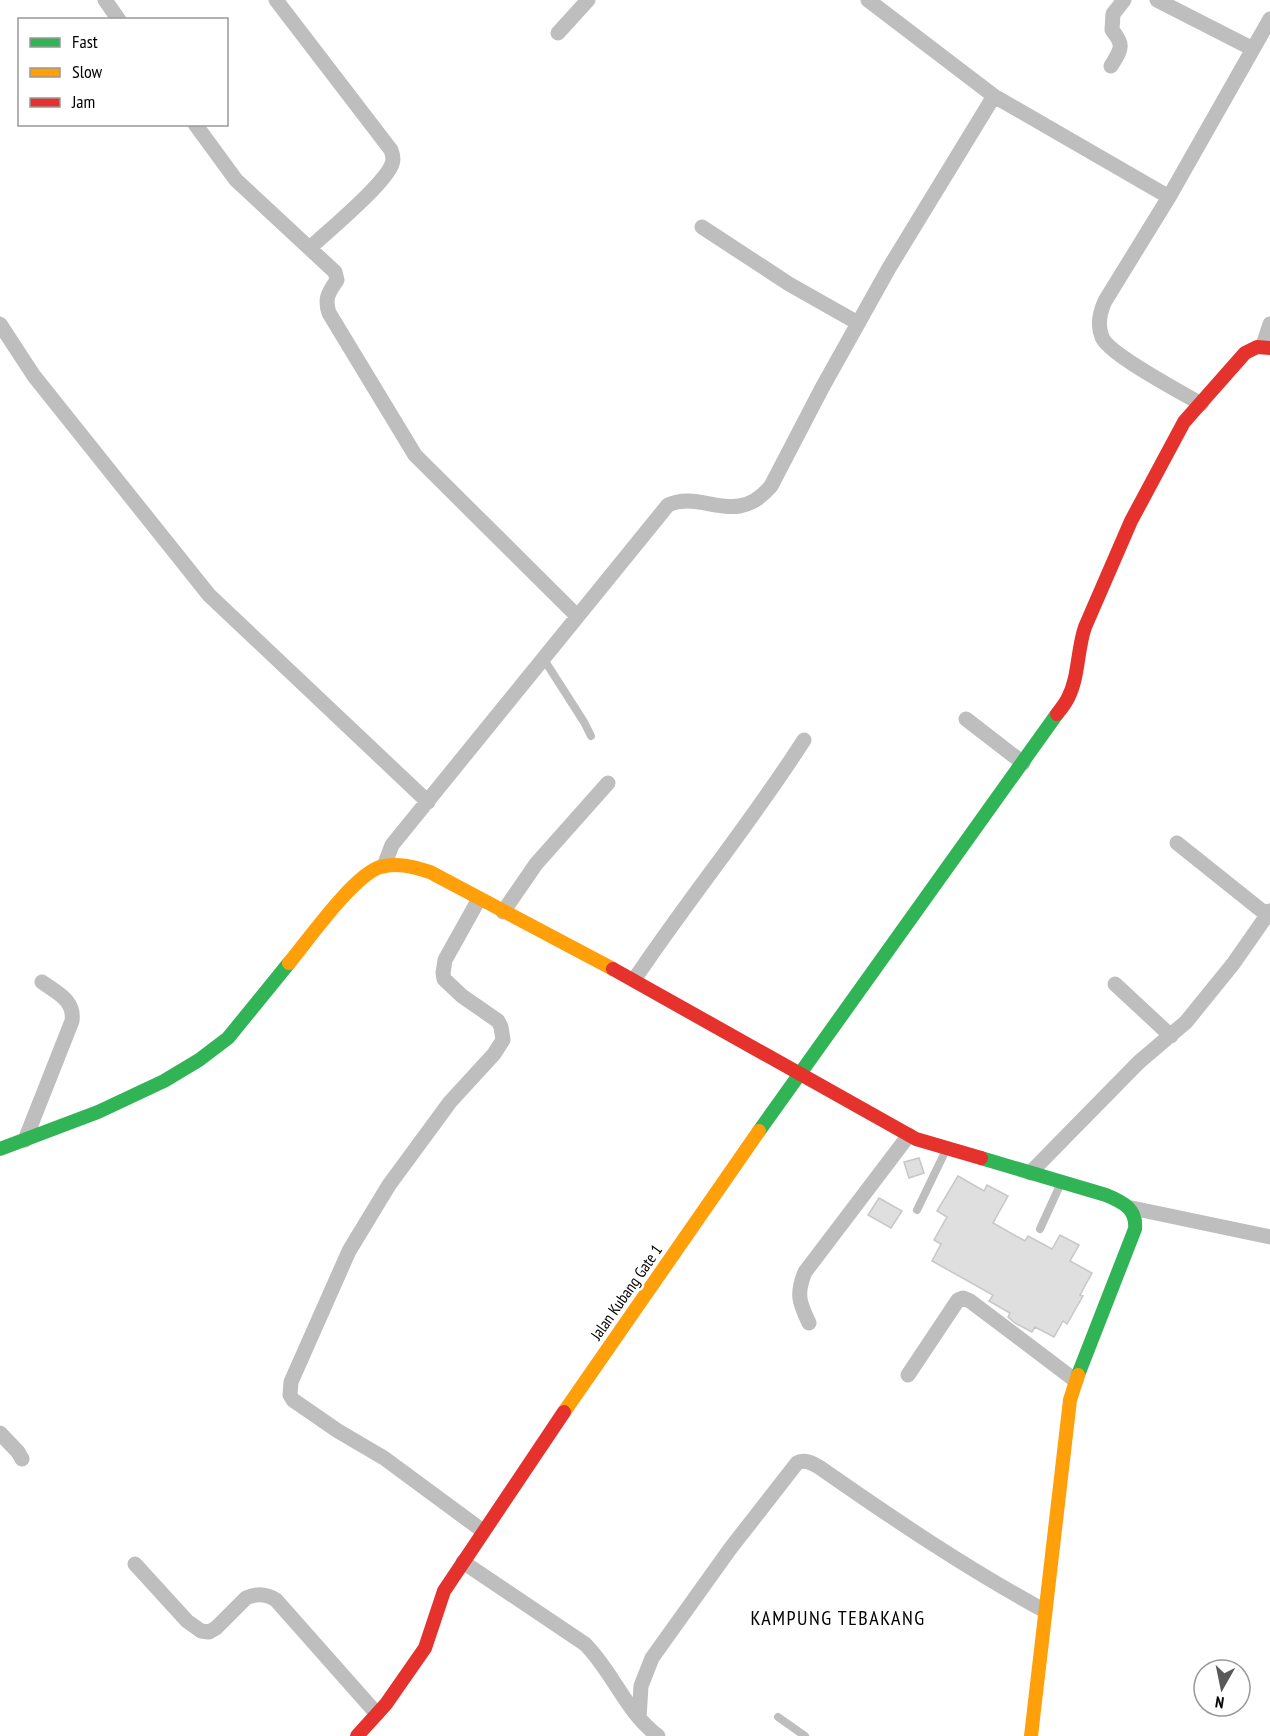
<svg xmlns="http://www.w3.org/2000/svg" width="1270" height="1736" font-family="'PT Sans Narrow',sans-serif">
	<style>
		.building { fill: #dfdfdf; stroke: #c7c7c7; stroke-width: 1.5 }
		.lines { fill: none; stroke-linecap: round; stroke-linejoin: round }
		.lane { stroke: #bebebe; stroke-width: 8 }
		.street { stroke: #bebebe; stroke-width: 15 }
		.fast { stroke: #30b455; stroke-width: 14 }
		.slow { stroke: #ff9f0a; stroke-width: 14 }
		.jam { stroke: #e5322d; stroke-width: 14 }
		.labels { text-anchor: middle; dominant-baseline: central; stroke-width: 5; stroke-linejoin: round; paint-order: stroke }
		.street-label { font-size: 16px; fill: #000; stroke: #fff }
		.quarter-label { font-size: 20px; letter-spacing: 1.5px; fill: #000; stroke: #fff }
	</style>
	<rect width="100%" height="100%" fill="#fff"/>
	<path class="building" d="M919,1158l5,15 -15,5 -5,-16z
		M958,1176l26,15 3,-6 21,11 -15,27 32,18 3,-5 24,13 8,-14 19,10 -9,16 22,12 -12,22 3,1 -16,28 -4,-3 -9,16 -19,-10 -3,5 -17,-9 -7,-6 2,-4 -21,-12 4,-6 -61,-34 9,-17 -7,-4 13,-23 -10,-6z
		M879,1198l23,13 -11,17 -23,-13z"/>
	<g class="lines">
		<path class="lane" d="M543,658l41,64 7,14
			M917,1210l29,-60
			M1040,1229l21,-46
			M778,1717l27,19"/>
		<path class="street" d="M105,0l14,20
			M276,0l115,150c2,5 3,9 1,14 -7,20 -64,67 -82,84
			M868,0l126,96 175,101
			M1157,0l96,49
			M558,33l30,-33
			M1111,66c10,-17 14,-20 1,-36l1,-16 11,-14
			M195,124l41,56 99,92 2,8c-8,12 -13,18 -8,33l86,142 162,161
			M702,227l87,57 69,39
			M0,324l34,52 175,219 219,207
			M1263,345l7,-21
			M1201,404c-20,-12 -93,-50 -99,-67 -5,-12 -2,-25 3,-36l64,-104 101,-178
			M966,719l57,44
			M1177,843l90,72
			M384,866l8,-21 276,-340c35,-16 67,24 103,-19l51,-98 67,-120 105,-172
			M479,899l-34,61 -2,13 1,6 18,17 36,25 3,6 2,13 -9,14 -44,48 -61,83 -40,66 -58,131 -1,13 3,5 45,31 46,27 99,73
			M503,912l33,-48 72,-81
			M634,980c55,-82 117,-157 170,-240
			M1115,984l56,52
			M25,1140l47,-119c3,-21 -15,-28 -30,-39
			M1030,1173l109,-111 47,-40 47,-58 37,-53
			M1132,1208l138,29
			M809,1323c-10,-21 -13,-29 -4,-51l104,-137
			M908,1375l50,-75 5,-2 7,3 106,80
			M0,1433l18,19 4,7
			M463,1562l122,82c28,28 41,68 73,92
			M135,1564l52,57 14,10 8,1 7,-4 30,-30c11,-5 21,-4 30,2l101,114
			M639,1718l2,-32 11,-28 78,-109 67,-86c8,-4 15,0 22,4 73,51 147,101 226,144"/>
		<path class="fast" d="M759,1131l298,-417
			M0,1149l98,-37 66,-31 35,-21 29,-22 61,-75
			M981,1158l125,37c17,7 31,14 29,34l-57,146"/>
		<path class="slow" d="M289,963c20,-24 64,-87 91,-96 17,-5 34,0 50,5l183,97
			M564,1412l195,-281
			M1031,1736l39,-336 8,-25"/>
		<path class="jam" d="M1057,714c4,-5 8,-10 11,-16 11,-21 9,-48 17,-71l46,-106 53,-99 61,-69 12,-6 13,1
			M613,969l303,170 65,19
			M357,1736l29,-32 39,-56 19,-57 120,-179"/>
	</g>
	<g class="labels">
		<g class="street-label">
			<text transform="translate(626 1292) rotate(-55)">Jalan Kubang Gate 1</text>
		</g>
		<g class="quarter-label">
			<text x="838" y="1618">KAMPUNG TEBAKANG</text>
		</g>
	</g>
	<rect x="18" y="18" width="210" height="108" fill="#ffffff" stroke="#999999" stroke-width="1.5"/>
	<rect x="30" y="38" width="30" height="9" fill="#30b455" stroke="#999999" stroke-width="1.5"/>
	<text x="72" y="48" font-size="18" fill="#000000">Fast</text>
	<rect x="30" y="68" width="30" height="9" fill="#ff9f0a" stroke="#999999" stroke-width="1.5"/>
	<text x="72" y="78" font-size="18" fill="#000000">Slow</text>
	<rect x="30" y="98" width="30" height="9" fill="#e5322d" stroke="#999999" stroke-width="1.5"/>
	<text x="72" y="108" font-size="18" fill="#000000">Jam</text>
	<g transform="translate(1222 1688) rotate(189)"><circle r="28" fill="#ffffff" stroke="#999999" stroke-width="1.5"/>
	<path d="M0-4.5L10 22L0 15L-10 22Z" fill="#595959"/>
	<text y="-9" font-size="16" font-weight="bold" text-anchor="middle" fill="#000000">N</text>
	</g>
</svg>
